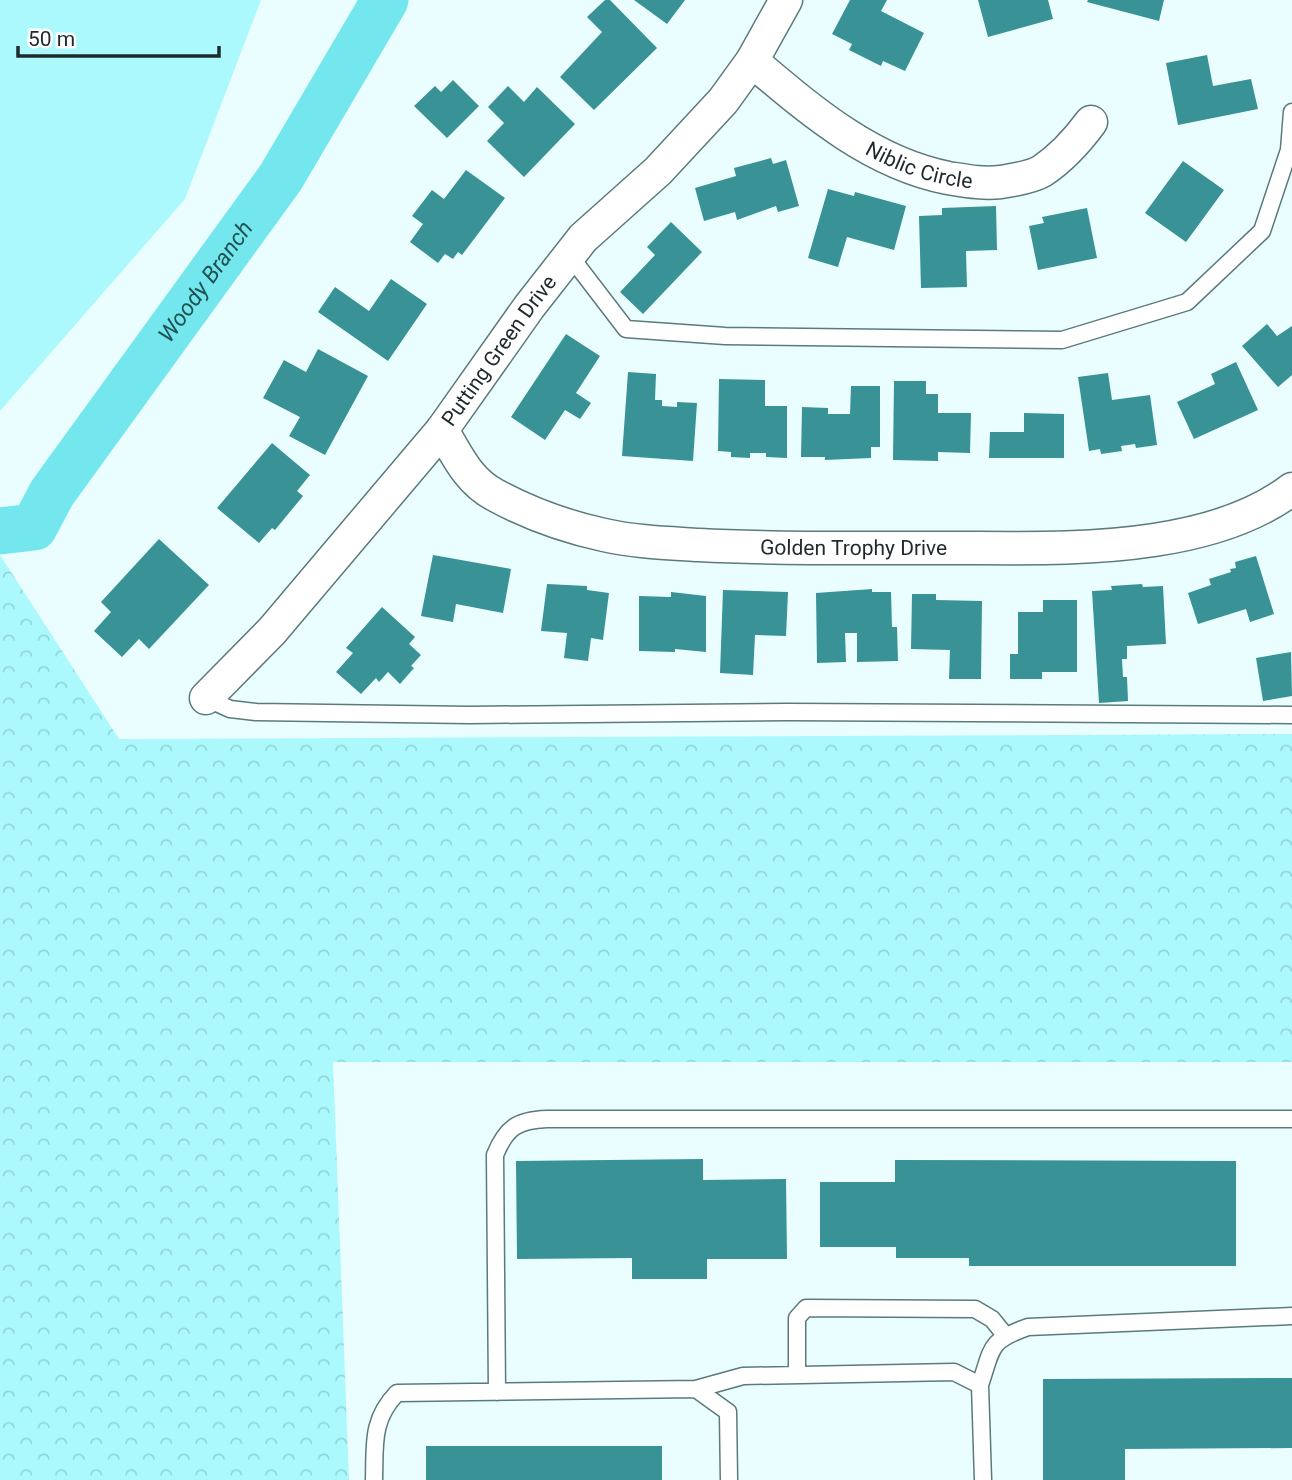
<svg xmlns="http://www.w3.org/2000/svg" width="1292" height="1480" font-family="Roboto,sans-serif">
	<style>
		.grass { fill: #abf9fd }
		.forest { fill: url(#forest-crowns) }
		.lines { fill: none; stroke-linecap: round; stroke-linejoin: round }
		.river { stroke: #73e7ed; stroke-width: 47 }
		.building { fill: #389296 }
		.lane-casing { stroke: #5c7a7b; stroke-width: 19 }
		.street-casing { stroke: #5c7a7b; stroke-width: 35 }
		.lane { stroke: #fff; stroke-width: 16 }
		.street { stroke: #fff; stroke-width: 32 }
		.labels { text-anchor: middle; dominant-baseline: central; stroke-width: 7; stroke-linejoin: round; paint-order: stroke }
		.street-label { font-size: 21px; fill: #1e2a2b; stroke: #fff }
		.water-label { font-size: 23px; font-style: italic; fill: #1f5254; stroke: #fff }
	</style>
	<defs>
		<pattern id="forest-crowns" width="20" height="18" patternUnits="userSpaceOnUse" patternTransform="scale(1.75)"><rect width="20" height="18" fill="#abf9fd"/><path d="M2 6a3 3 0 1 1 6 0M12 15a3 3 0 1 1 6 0" fill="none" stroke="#93d6d9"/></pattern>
	</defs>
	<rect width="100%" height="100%" fill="#eafeff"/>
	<path class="grass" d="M0,0h261l-76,199 -185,212z"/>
	<path class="forest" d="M0,555l119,184 1173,-5v328h-959l16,418h-349z"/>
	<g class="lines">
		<path class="river" id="s1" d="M0,531l34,-4 18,-34 229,-316 104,-177"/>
	</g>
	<path class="building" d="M605,0h5l47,48 -63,62 -34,-33 42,-45 -15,-15z
		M634,0h51l-18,24z
		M850,0h37l-6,11 43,22 -19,38 -22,-10 -2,5 -32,-16 3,-6 -20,-10z
		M978,0h70l5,19 -65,18z
		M1088,0h76l-5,21 -72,-19z
		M1207,55l6,31 38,-7 7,30 -80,16 -12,-62z
		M453,80l26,26 -32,32 -33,-32 21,-20 6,6z
		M508,86l16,16 13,-15 38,37 -51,53 -37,-36 17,-18 -16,-16z
		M771,158l2,6 13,-4 13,46 -21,6 -2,-6 -39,14 -2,-8 -31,9 -9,-33 41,-12 -2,-8z
		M1183,161l41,29 -38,52 -41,-29z
		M466,170l39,28 -43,57 -4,-3 -5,7 -8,-5 -7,9 -28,-21 13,-18 -11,-8 20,-26 12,9z
		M828,189l26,7 1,-4 51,14 -12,44 -47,-13 -9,30 -30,-9z
		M996,206l1,44 -31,1 1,36 -46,1 -2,-72 23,-1v-7z
		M1087,208l10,50 -59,12 -9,-44 15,-3 -2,-6z
		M671,222l31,30 -59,62 -23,-22 35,-37 -8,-8z
		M391,279l36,25 -39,57 -70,-49 17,-25 34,24z
		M1267,324l10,12 15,-10v49l-14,12 -36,-41z
		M566,334l34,22 -24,37 15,10 -11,16 -15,-9 -20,30 -34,-23z
		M318,349l50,27 -43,79 -36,-19 11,-19 -37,-19 21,-38 22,12z
		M1236,362l22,48 -64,29 -17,-37 38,-18 -4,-10z
		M628,372l28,2 -1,26h7v6l15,1v-5l20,1 -4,58 -71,-5z
		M1108,373l4,27 38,-5 7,50 -21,3 -1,-4 -14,2 1,5 -21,3 -1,-5 -11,2 -11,-74z
		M719,379l46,1v26h22v52l-21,-1v-4h-16v5l-19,-1v-5l-13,-1z
		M894,381h32v13h12v19h33l-1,40 -32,-1v9l-45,-1z
		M851,386h29v61h-9v11l-46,2v-3h-24l1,-50 26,1v6h22z
		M1024,413l40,1v44h-75l1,-26h34z
		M272,443l38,32 -13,16 6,5 -28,34 -3,-2 -13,15 -42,-35z
		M159,539l50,46 -60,64 -10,-10 -17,18 -28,-26 17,-19 -10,-10z
		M433,555l78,14 -8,44 -47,-9 -3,18 -32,-6z
		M1256,556l18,58 -24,8 -4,-13 -48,15 -10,-31 23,-8 -2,-6 22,-7 -1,-3 6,-1 -1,-6z
		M547,584l40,2v4l22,3 -6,47 -12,-2 -3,23 -24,-3 3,-25 -26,-2z
		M1142,584l1,3 20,-1 3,58 -39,2v13h-5l1,18h4l1,24 -29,2 -7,-112 20,-1 -1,-4z
		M872,589v3h19l1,35h5l1,34 -41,1v-29h-12l1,29 -29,1 -1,-70z
		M723,590l65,2 -2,44 -31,-1 -2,40 -33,-2z
		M671,592l35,4v56l-31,-3v3l-36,-1v-55l32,1z
		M912,594h24v6l46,1 -1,78h-32l1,-29 -39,-1z
		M1043,600h34v72h-35v7h-32v-25h8v-42h25z
		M382,607l33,30 -6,7 12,11 -10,11 3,2 -14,16 -12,-12 -9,10 -3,-4 -15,16 -25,-22 17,-19 -7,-5z
		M1291,652l1,44 -29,5 -7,-43z
		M703,1159v21l83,-1 1,80h-80v20h-75v-21l-115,1 -1,-98z
		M895,1160l341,1v105h-267v-8h-73v-11h-76v-65h75z
		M1292,1378v70l-167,1v31h-82v-101z
		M426,1446h236v34h-236z"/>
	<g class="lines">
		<g class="lane-casing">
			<path id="lane" d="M570,256l56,73 99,7 337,4 125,-38 75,-71 27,-81 3,-38
				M206,698l24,11 26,3 214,3 317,-3 505,3
				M797,1375v-57l9,-10 169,1 17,10 13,16
				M980,1385c13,-38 8,-44 48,-58l264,-11
				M696,1389l47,-13 211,-4 26,13 3,95
				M497,1392l-2,-237c11,-27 22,-35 52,-36h745
				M374,1480c1,-35 -3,-60 23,-87l299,-4 32,23 1,68"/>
		</g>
		<g class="street-casing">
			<g id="street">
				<path id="s2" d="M752,61c58,49 119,102 196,117 19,3 34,6 53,4 13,-2 31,-5 41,-11 21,-14 35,-30 49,-49"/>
				<path id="s3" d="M442,430c15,25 26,51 53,65 33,18 72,32 109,40 31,7 63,8 95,10 72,4 145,3 217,3 79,-1 160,4 238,-8 47,-7 100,-22 138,-51"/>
				<path id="s4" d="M206,698l66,-67 170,-201 87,-123 54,-69 75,-67 65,-70 29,-40 34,-61"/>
			</g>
		</g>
		<use href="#lane" class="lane"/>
		<use href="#street" class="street"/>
	</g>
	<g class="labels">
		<g class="street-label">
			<text stroke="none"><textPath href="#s2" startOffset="200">Niblic Circle</textPath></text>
			<text stroke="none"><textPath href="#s4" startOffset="455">Putting Green Drive</textPath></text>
			<text stroke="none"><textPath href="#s3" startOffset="452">Golden Trophy Drive</textPath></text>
		</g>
		<g class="water-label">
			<text stroke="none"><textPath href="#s1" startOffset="334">Woody Branch</textPath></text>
		</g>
	</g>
	<path d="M18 46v10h201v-10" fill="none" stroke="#1e2a2b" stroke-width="3.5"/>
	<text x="28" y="46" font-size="21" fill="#1e2a2b" stroke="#ffffff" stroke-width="5" paint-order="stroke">50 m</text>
</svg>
